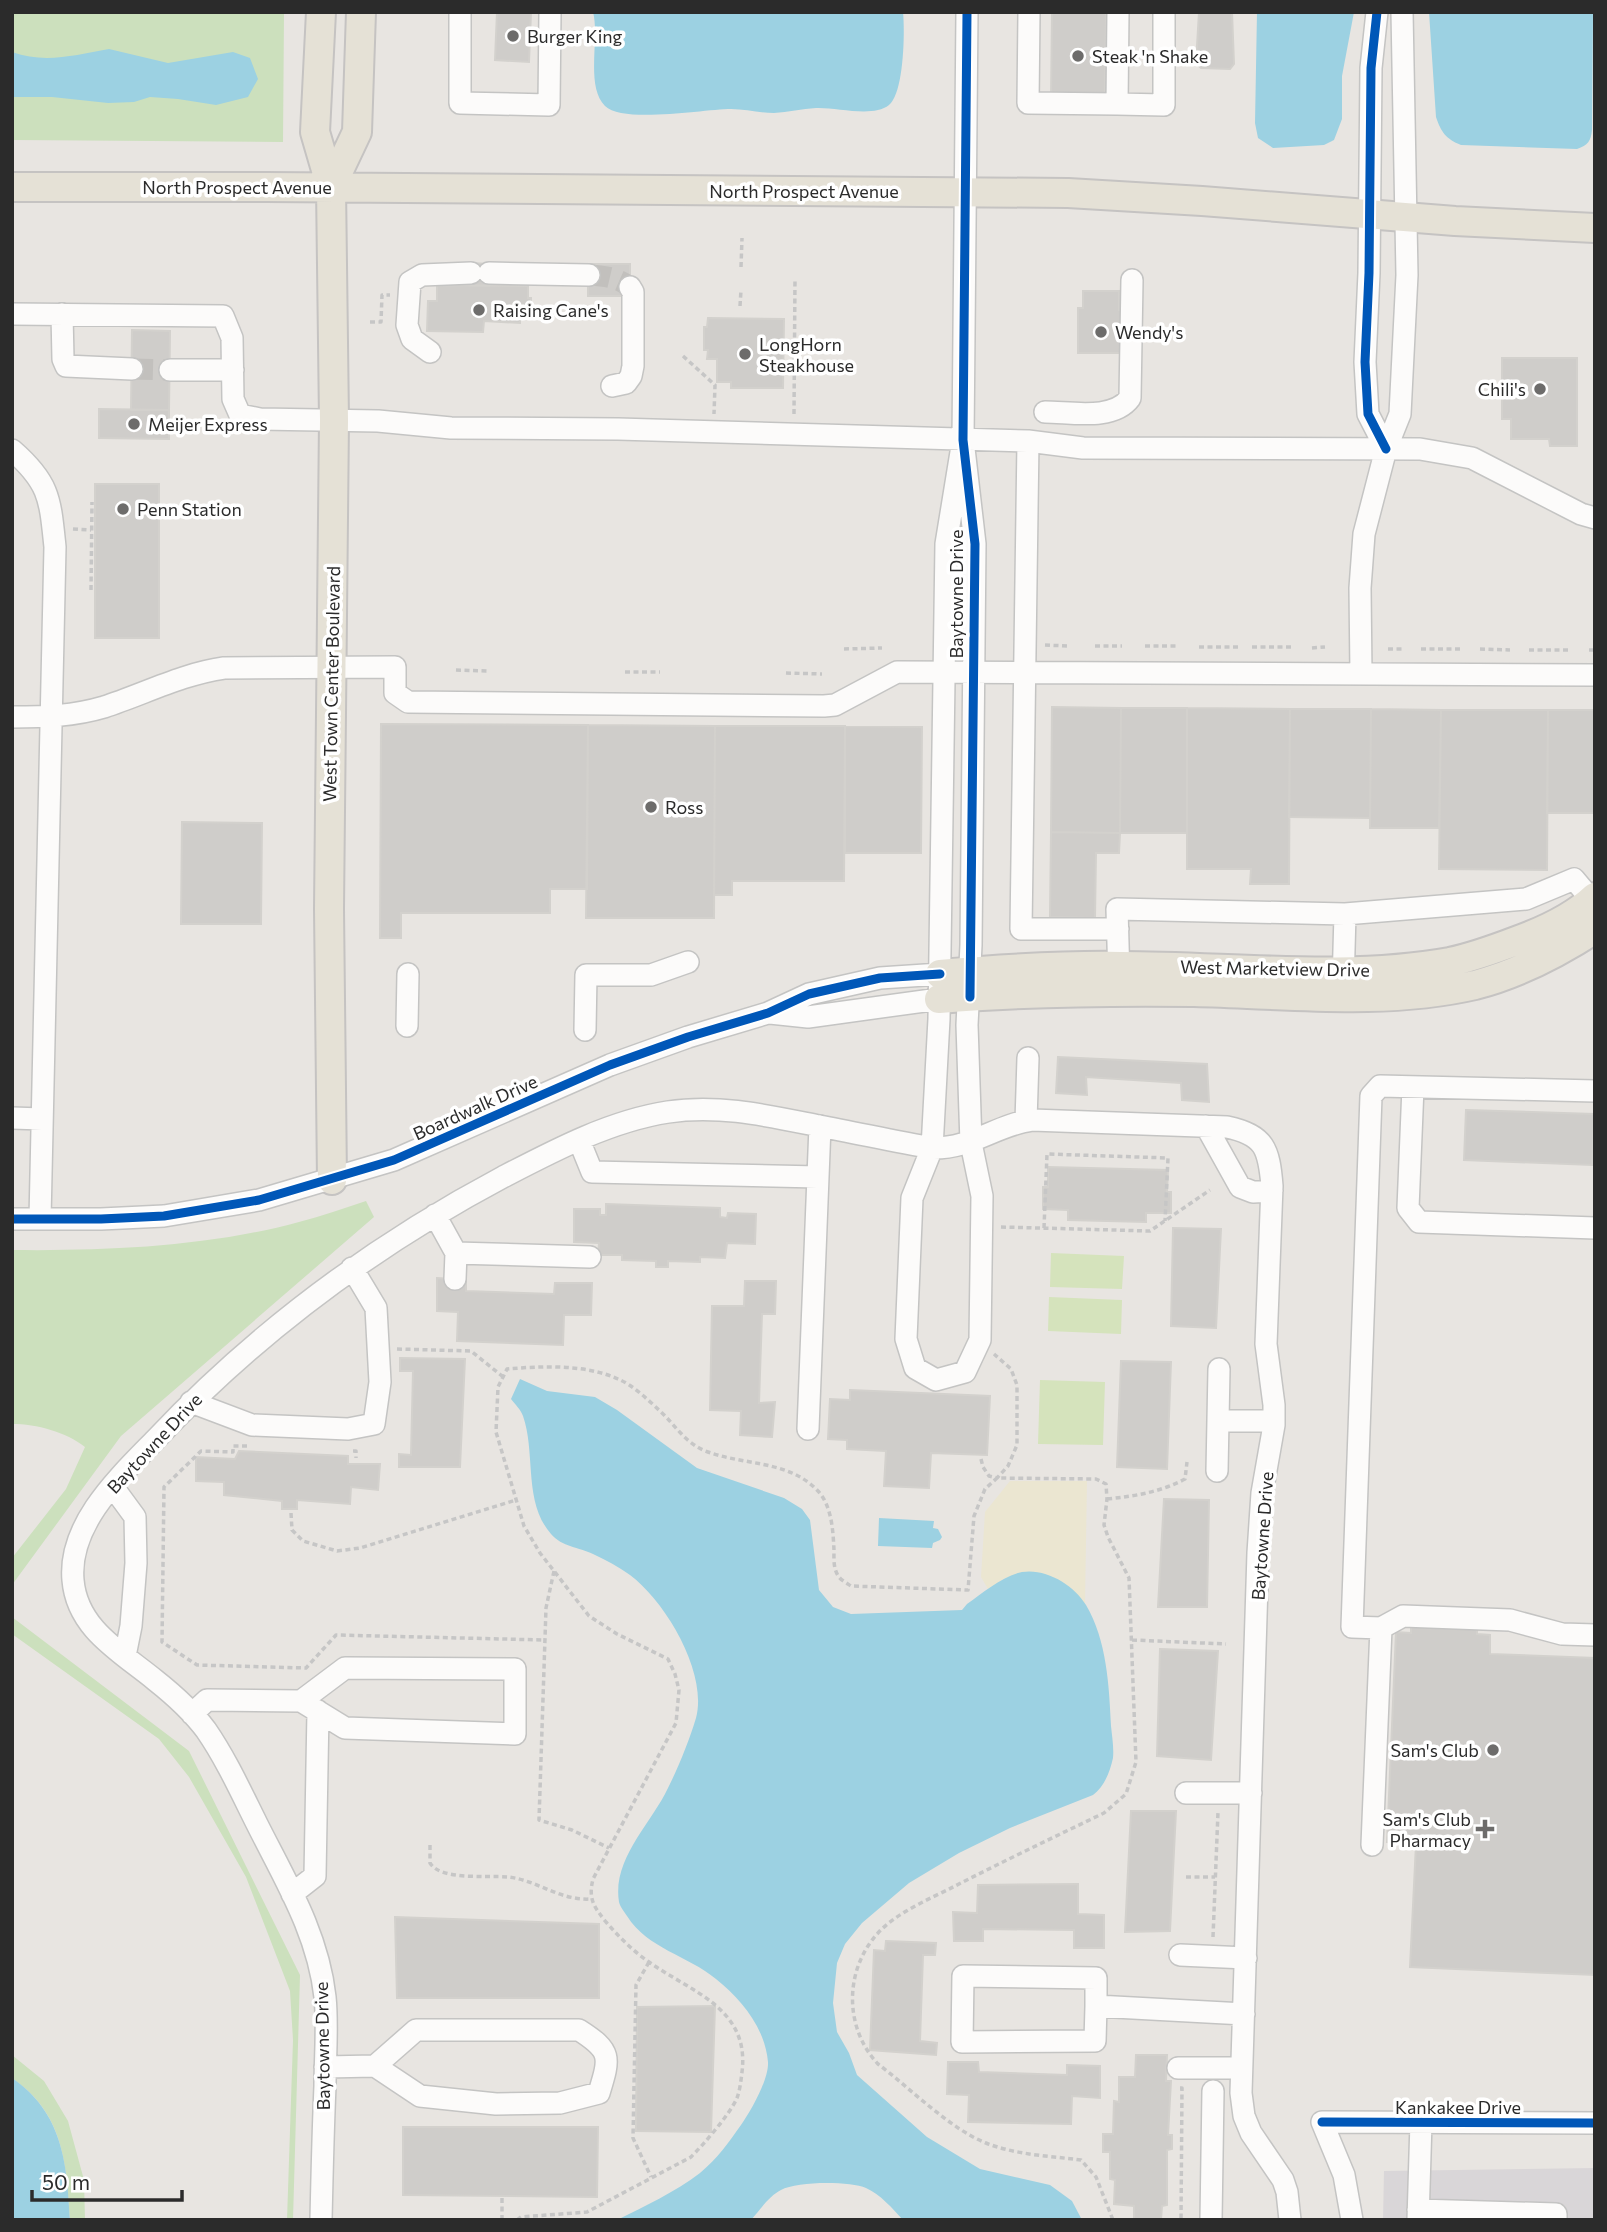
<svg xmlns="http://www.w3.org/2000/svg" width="1607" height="2232" font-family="Commissioner,sans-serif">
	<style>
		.industrial { fill: #d9d6d8 }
		.green { fill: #cce0bd }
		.sand { fill: #ebe6d1 }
		.pitch { fill: #d5e3bc }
		.water { fill: #9cd1e2 }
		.building { fill: #cfcdca; stroke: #d3d1cd; stroke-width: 2 }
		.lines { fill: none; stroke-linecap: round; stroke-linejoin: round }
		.minor-tunnel { stroke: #c2c0bd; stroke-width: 21; stroke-dasharray: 21 10; stroke-linecap: butt }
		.minor-casing { stroke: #c4c4c3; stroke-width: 24 }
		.major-casing { stroke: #c5c3c2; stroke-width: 32 }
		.path { stroke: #c6c6c6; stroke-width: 3.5; stroke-dasharray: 5 3.5; stroke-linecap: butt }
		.minor { stroke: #fcfbfa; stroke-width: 21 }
		.major { stroke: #e5e1d6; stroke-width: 28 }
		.cycleway-casing { stroke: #fff; stroke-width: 13 }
		.cycleway { stroke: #0057b8; stroke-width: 9 }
		.poi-dot { fill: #6d6c6b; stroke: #fff; stroke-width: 2.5 }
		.labels { text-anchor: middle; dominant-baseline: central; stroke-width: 7; stroke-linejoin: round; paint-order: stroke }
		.poi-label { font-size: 18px; fill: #2b2b2b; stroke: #fff; text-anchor: start }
		.street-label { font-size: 18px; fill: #2b2b2b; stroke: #fff }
	</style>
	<rect width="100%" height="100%" fill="#e8e5e1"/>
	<path class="industrial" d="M1595,2168v52h-212l1,-49z"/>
	<path class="green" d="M12,12l272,2 -1,128 -271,-2z
		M366,1201l8,16 -253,219 -109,149v-27l54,-69 19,-42c-19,-15 -48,-23 -73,-23v-174c95,1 195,-3 287,-28 23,-6 45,-14 67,-21z
		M12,1617l177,134 111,224 -7,245h-6l6,-180 -3,-49 -44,-114 -57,-100 -30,-38 -147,-105z
		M12,2055l32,26 24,40 16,59 1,40h-15c-4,-58 -6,-106 -58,-142z"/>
	<path class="sand" d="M1010,1481h77l-2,123 -19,-19 -61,-7 -17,11 -7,-12 4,-65z"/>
	<path class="pitch" d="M1051,1253l73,3 -2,33 -72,-2z
		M1049,1297l73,3 -1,34 -73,-3z
		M1040,1380l65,2 -2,63 -65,-1z"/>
	<path class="water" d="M593,12h310c2,19 1,81 -14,93 -16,13 -53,2 -73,3 -14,1 -28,4 -42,5 -14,0 -29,-4 -43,-4 -26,0 -108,15 -126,-3 -20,-20 -5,-68 -12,-94z
		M1257,12h97l-12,64v43l-8,21 -10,5 -51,3 -15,-10 -3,-15z
		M1429,12h164l-1,118c-1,11 -4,15 -15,19l-116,-4c-15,-6 -20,-13 -25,-28z
		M109,49l59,14 65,-11 17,6 8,21 -10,18 -32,8 -38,-6 -28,-2 -16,5 -26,1 -56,-6h-40v-45c33,12 63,3 97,-3z
		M520,1379l27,12 48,6 22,13 80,58 87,30 18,11 8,11 9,70 14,17 18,7 111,-4 5,-6c16,-11 35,-28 55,-32 24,-4 52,13 64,33 21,36 23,80 25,121 1,10 3,22 2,32 -3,14 -9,29 -20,37l-83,33 -51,25 -50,30 -47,40 -17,21 -8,19 -4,40 4,29 12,21 8,22 70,62 53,32 70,16 22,16 10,19h-179c-10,-11 -23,-26 -37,-32 -16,-7 -69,-7 -85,2 -12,6 -21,20 -30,30h-134c28,-14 58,-28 83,-47 17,-14 29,-31 41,-48 10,-14 28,-46 27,-63 -3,-34 -26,-62 -52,-83 -29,-24 -68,-30 -89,-63 -3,-5 -7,-9 -8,-14 -7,-43 32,-78 49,-114 11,-22 21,-47 28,-70 12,-45 -30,-116 -66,-143 -11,-8 -24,-15 -37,-21 -14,-7 -31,-7 -42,-20 -28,-32 -15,-81 -28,-118 -2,-6 -8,-12 -12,-17z
		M879,1518l55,3 -1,7 5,1 4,8 -2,3 -7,3 -1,5 -54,-2z
		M12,2078c51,35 55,85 58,142h-58z"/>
	<path class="building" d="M497,12h34l-2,50 -34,-2z
		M1052,12h54l-1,87h-54z
		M1199,12h33l2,52 -4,5 -29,-1 -5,-5z
		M470,263l19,1v22h-19z
		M588,264h42v32h-42z
		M437,285l91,1v12h3v21h-11v4l-36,-2 -1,11 -56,-1 1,-30h9z
		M1083,291h36v19l5,1 -1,42h-45v-45h5z
		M708,318l76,1 -1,69h-52v-6h-14v-23h-10l1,-9h-4v-23h3z
		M132,330l38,1 -1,79h-38z
		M1502,358h75v88h-27l-1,-7h-38v-20h-9z
		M99,409l70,1v29l-70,-1z
		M95,484h64v154h-64z
		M1052,707l69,1 -1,125 -69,-1z
		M1121,708h66v125h-67z
		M1187,708l103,1 -1,175h-39l1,-15h-64z
		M1290,709h81l-1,109 -81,-1z
		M1371,709l70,1 -2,118h-69z
		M1441,710h107l-1,160 -108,-1z
		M1548,710h47v103h-48z
		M381,724l207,1 -1,164h-37v24h-149v25h-21z
		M588,725l127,1 -1,192h-128z
		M715,726h130l-1,155h-112v14h-18z
		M845,726l77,1 -1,126h-76z
		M182,822l80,1 -1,101h-80z
		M1051,832l69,1 -1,20h-23l-1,65 -45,-1z
		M1058,1057l149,7 2,38 -27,-2 -1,-17 -95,-6 1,18 -31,-2z
		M1466,1110l128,4 -2,51 -128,-5z
		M1048,1167l120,3 -1,22h4v21h-25v9l-78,-2v-10l-25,-1v-22h5z
		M606,1204l114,4v9l7,1 1,-5 28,1 -1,30 -28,-1 -2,15 -25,-1v5l-32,-1v6h-12v-6l-34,-1v-5h-24l1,-12 -25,-1v-33h26v6h6z
		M1173,1228l48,1 -5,99 -45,-2z
		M437,1278l29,2v11l88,3 1,-11h37l-1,32h-27l-1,30 -106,-4 1,-29 -21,-1z
		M745,1281h31l-1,33h-13l-3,89 16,-1 -3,35 -32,-2 1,-24 -31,-1 2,-104h32z
		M400,1358l65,1 -5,108h-61v-13l12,1 2,-84h-13z
		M1121,1361l50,1 -4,107 -50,-2z
		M850,1390l140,6 -3,59 -56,-2 -2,35 -45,-2 2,-35 -39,-2v-9l-19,-1 2,-40 20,1z
		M239,1451l109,5v8h32l-2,26 -27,-3 -1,17 -53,-4v9h-15v-8l-58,-6v-13l-28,-1v-24l39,2z
		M1164,1499l45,1 -2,107h-49z
		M1411,1626l66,3v5l13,1v19l105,4v317l-185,-8 6,-123 -29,-2 9,-210 15,1z
		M1160,1649l58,2 -7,109 -54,-4z
		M1131,1811h45l-6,120 -45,1z
		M1078,1884v30l26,1v33h-30v-18l-91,-1v12h-29l-1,-29 24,1 1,-28z
		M395,1917l204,7v74h-202z
		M886,1941l50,2 -1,12h-12l-3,86 17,2 -1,12 -66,-5 4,-100 11,1z
		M715,2006l-4,126 -75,-1 1,-124z
		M1136,2055h31l-1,26h5l-3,54h4v14l-5,1v55l-5,1 -1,14h-27v-14l-20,-2 1,-24 -5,-1v-27h-7v-18h10l1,-33 5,1v-25h16z
		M948,2062h30l1,10 88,3v-10l33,1v32l-28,-2 -1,28 -103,-2 1,-27 -22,-1z
		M403,2127h195l-1,70 -194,-2z"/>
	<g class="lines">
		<path class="minor-tunnel" d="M589,275c15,1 28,2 41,12
			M132,369l38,1"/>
		<g class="minor-casing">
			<path id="minor" d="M460,12v91l89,2 1,-93
				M1029,12l-1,91 89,1
				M1118,12l-1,92 47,1v-93
				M1377,12l-6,56 -2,205 -4,89 3,52 18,35
				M489,273l100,2
				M12,314l211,2 9,22 1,61 7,16 20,4 118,2 73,7 167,1 410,12 55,7 337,1 52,9 109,56 14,4
				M62,314l1,45 3,7 66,3
				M430,352l-18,-13 -5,-14 3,-43 12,-7 49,-2
				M170,370h63
				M612,386l14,-3 5,-7 2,-10v-74l-3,-5
				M1045,412c26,0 68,9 85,-14l2,-118
				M963,440l-17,104 -7,475 -7,129 -20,50 -6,141 9,29 21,12 29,-8 15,-32 2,-144 -11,-53 -4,-118 4,-80 4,-401 -12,-104 4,-428
				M1028,441l-7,488h97
				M12,450c38,33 38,49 43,97l-15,672
				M1361,674l-1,-86 4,-54 22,-85 14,-35 7,-139 -5,-263
				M12,717c32,0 62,-1 92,-10 40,-13 78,-33 120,-39l171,-1v26l13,9 416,4 11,-1 62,-33 698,3
				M1119,978l-2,-69 228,5 181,-15 48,-20 21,25
				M1343,985l2,-71
				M770,1013l38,4 131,-18
				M407,1026l1,-52
				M585,1030l1,-55h65l37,-13
				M1413,1087l-5,121 11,14 176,6
				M1595,1091l-215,-5 -9,10 -19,531 29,1 22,-12 107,4 52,14 33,1
				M12,1118l30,1
				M1026,1121l2,-63
				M1206,1126l34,61 13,5 19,-1
				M579,1140l13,32 226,5
				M435,1215l21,38 134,4
				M12,1219h89l63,-3 95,-16 135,-40 216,-95 78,-28 80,-24 41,-19 71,-16 60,-4
				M455,1279l1,-26
				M191,1402l61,23 96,4 26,-5 6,-42 -4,-74 -24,-40
				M1218,1421h56
				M808,1429l12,-303
				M1217,1471l2,-102
				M113,1487l22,30 1,46 -5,63 -6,30
				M192,1714l15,-14 94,1 44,-33 170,1v65l-170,-6 -44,-27
				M1186,1793h65
				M1372,1845l9,-217
				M292,1894l23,-18 3,-165
				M1180,1955l66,3
				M1096,2006l-1,35 -133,1 1,-66 133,2v28l148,8
				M325,2067l50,-1 41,-36h163c33,21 31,27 20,63l-39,10 -64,1 -76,-8 -45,-30
				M1178,2068h63
				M1418,2210l138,4v6
				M321,2220c1,-45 2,-89 4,-134 0,-29 3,-60 0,-89 -7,-64 -40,-117 -68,-173 -16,-32 -31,-65 -51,-94 -15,-20 -32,-35 -51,-50 -34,-28 -78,-51 -82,-100 -5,-56 47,-104 83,-141 101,-107 217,-193 347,-262 52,-27 107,-56 165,-65 51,-8 101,4 151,14 37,7 75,15 113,22 39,1 64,-23 100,-28l195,7c38,8 42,22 45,59l-6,158 8,61v20l-12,68 -4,60 -17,540 3,23 7,17 32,47 4,12 3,28
				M1211,2220l2,-129
				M1352,2220l-8,-45 -22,-53 273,1
				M1418,2220l3,-98"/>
		</g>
		<g class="major-casing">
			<path id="major" d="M321,12l-6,120 16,55 3,233 -5,489 3,271
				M12,187h254l802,6 134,8 253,20 140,7
				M331,187l26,-55 4,-120
				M940,974c60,-5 120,-9 181,-8 107,0 224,15 329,-4 23,-5 45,-13 66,-21 28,-10 57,-23 79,-44
				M939,999c85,-7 170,-8 255,-7 92,2 190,14 281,-7 43,-11 83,-32 120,-56"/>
		</g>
		<path class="path" d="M741,267l1,-29
			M740,306l1,-16
			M370,322h11l1,-27h8
			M683,356l32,29 -1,29
			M794,414l1,-136
			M73,529l18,1
			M91,590l1,-88
			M1045,645l22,1
			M1095,646h27
			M1145,646h33
			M1199,647h39
			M1252,647h42
			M1312,648l13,-1
			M844,649l38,-1
			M1388,649h14
			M1421,649h40
			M1480,649l30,1
			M1529,650h39
			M1589,650h6
			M456,670l34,1
			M625,672h35
			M786,673l36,1
			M1001,1227l149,4 60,-41
			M1044,1228l3,-74 121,4 -3,63
			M397,1349l74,2 31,25
			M247,1446h-14v6l-32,-1 -37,36 -2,155 35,23 109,3 30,-33 209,5
			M353,1451h3v7
			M981,1459l2,8 6,9 8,2 11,-12 9,-21v-60l-6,-16 -17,-15
			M1107,1499c29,-3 53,-7 78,-20l2,-17
			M291,1513l1,17 11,11 34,10 23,-3 156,-48
			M554,1571l-8,37 -7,212 33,10 37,18
			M1132,1640l94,4
			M430,1845v18c11,18 57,12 78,14 29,3 52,24 83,22
			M1186,1877h29
			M1213,1937l5,-125
			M649,1962l-13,23 -3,153 18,39
			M1180,2088h2l-1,132
			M502,2220v-24
			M517,2220l4,-3 66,-5 104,-55c13,-13 39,-43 46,-59 3,-8 4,-18 5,-26 8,-64 -51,-80 -93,-110 -16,-11 -30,-25 -43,-40 -12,-15 -18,-23 -13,-43l83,-156 3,-33 -4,-16 -7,-15 -51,-25 -28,-18 -49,-63 -16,-27 -28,-94 2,-45 9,-18c35,-3 78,-5 111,10 15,6 30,21 42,32 15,14 24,30 43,39 38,16 84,9 114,40 15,15 16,41 17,60 0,9 -1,19 5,27 2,3 9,7 12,9l117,4 6,-74 11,-27 12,-11 99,1 10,5 1,15 -3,26 4,12 21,41 7,184 -10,32 -22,19c-50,24 -100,48 -149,73 -25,13 -58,26 -77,47 -34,37 -34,95 0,131 32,24 72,65 108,79 30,12 64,13 95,17l15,17 17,43"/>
		<use href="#minor" class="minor"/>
		<use href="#major" class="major"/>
		<g class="cycleway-casing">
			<path id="cycleway" d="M967,12l-4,428 12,104 -5,453
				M1377,12l-6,56 -2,205 -4,89 3,52 18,35
				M12,1219h89l63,-3 95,-16 135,-40 216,-95 78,-28 80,-24 41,-19 71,-16 60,-4
				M1322,2122l273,1"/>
		</g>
		<use href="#cycleway" class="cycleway"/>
	</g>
	<g class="poi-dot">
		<circle cx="513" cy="36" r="7"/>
		<circle cx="1078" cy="56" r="7"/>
		<circle cx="479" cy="310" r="7"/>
		<circle cx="1101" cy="332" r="7"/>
		<circle cx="745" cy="354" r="7"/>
		<circle cx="1540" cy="389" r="7"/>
		<circle cx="134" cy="424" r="7"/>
		<circle cx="123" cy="509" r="7"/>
		<circle cx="651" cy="807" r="7"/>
		<circle cx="1493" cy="1750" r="7"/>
		<path d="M1481.5 1818.5h7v7h7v7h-7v7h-7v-7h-7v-7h7z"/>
	</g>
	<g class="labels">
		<g class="poi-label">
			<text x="527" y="36">Burger King</text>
			<text x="1092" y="56">Steak 'n Shake</text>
			<text x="493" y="310">Raising Cane's</text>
			<text x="1115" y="332">Wendy's</text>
			<text x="759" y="344">LongHorn<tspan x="759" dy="21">Steakhouse</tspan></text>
			<text x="1526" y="389" text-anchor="end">Chili's</text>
			<text x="148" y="424">Meijer Express</text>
			<text x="137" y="509">Penn Station</text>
			<text x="665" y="807">Ross</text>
			<text x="1479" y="1750" text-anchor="end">Sam's Club</text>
			<text x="1471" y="1819" text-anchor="end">Sam's Club<tspan x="1471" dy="21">Pharmacy</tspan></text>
		</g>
		<g class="street-label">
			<text x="237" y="187">North Prospect Avenue</text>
			<text x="804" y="191">North Prospect Avenue</text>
			<text transform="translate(956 594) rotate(-90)">Baytowne Drive</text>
			<text transform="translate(331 684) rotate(-89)">West Town Center Boulevard</text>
			<text transform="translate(1275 968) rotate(1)">West Marketview Drive</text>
			<text transform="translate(475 1107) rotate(-24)">Boardwalk Drive</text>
			<text transform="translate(154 1443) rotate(-47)">Baytowne Drive</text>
			<text transform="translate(1262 1536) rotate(-86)">Baytowne Drive</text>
			<text transform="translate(322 2046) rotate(-91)">Baytowne Drive</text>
			<text x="1458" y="2107">Kankakee Drive</text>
		</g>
	</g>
	<rect width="1607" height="2232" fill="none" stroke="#2b2b2b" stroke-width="28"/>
	<path d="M32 2190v10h150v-10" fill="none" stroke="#2b2b2b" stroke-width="3.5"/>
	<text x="42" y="2190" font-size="21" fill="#2b2b2b" stroke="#ffffff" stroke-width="5" paint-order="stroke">50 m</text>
</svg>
